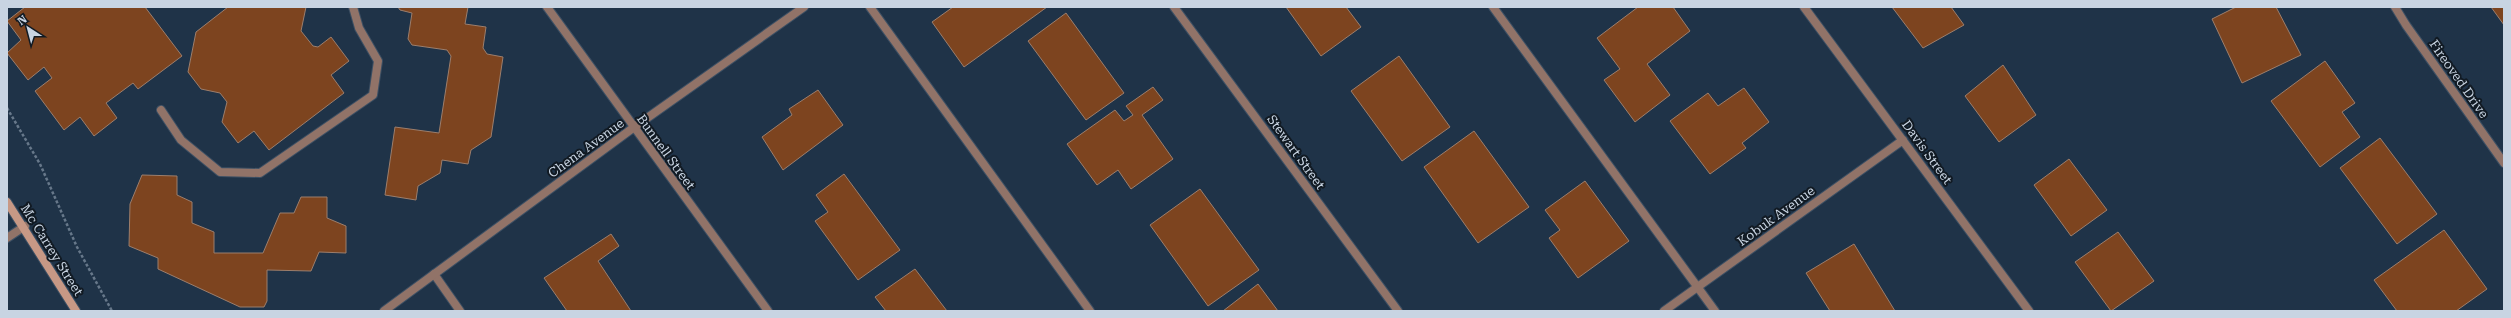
<svg xmlns="http://www.w3.org/2000/svg" width="2511" height="318" font-family="'Roboto Serif',serif">
	<style>
		.building { fill: #7d441f; stroke: #9c7e6c }
		.lines { fill: none; stroke-linecap: round; stroke-linejoin: round }
		.lane-casing { stroke: #3d5064; stroke-width: 10 }
		.street-casing { stroke: #3d5064; stroke-width: 10 }
		.secondary-casing { stroke: #3d5064; stroke-width: 10 }
		.path { stroke: #67788a; stroke-width: 2.5; stroke-dasharray: 3 2; stroke-linecap: butt }
		.lane { stroke: #917368; stroke-width: 8 }
		.street { stroke: #917368; stroke-width: 8 }
		.secondary { stroke: #c79885; stroke-width: 8 }
		.labels { text-anchor: middle; dominant-baseline: central; stroke-width: 4; stroke-linejoin: round; paint-order: stroke }
		.street-label { font-size: 13px; fill: #c8d4e2; stroke: #111a23 }
	</style>
	<rect width="100%" height="100%" fill="#1f3348"/>
	<path class="building" d="M25,7h120l37,49 -44,33 -5,-6 -27,20 11,15 -23,18 -14,-19 -16,13 -29,-39 17,-13 -8,-11 -16,13 -21,-27 14,-13 -14,-19z
		M228,7h78l-5,24 12,15 5,1 13,-10 18,24 -18,14 13,18 -75,57 -15,-19 -16,12 -16,-21 5,-20 -7,-9 -19,-4 -13,-17 8,-40z
		M398,7h70l-3,17 21,3 -3,21 4,6 16,3 -12,80 -20,13 -3,14 -26,-4 -2,13 -22,13 -2,14 -31,-5 10,-68 44,6 12,-77 -4,-6 -35,-5 -4,-6 4,-26 -12,-3z
		M953,7h94l-83,60 -32,-45z
		M1286,7h60l15,20 -40,29z
		M1638,7h35l17,24 -43,33 23,31 -35,27 -31,-42 16,-11 -23,-31z
		M1892,7h59l13,18 -41,23z
		M2236,7h40l25,48 -59,28 -30,-64z
		M2491,7h13v18z
		M1066,13l58,80 -38,27 -58,-79z
		M1399,56l51,71 -48,34 -51,-70z
		M2325,61l30,42 -13,9 18,25 -40,30 -49,-66z
		M2003,65l33,50 -37,27 -34,-46z
		M1153,87l10,13 -21,15 31,44 -42,30 -13,-19 -21,15 -30,-41 48,-34 9,11 9,-6 -7,-9z
		M1744,88l25,34 -27,21 4,5 -36,26 -40,-53 38,-28 10,13z
		M818,90l25,35 -60,45 -21,-33 30,-22 -3,-6z
		M1474,131l55,76 -51,36 -54,-76z
		M2380,138l57,76 -40,30 -57,-76z
		M2069,159l38,51 -36,26 -37,-51z
		M844,174l56,76 -42,30 -43,-59 13,-9 -12,-17z
		M142,175l35,1v19l15,7v21l22,9v21h49l17,-40h14l7,-16h26v21l19,8v27l-27,-1 -8,19 -44,-1v31l-3,6h-24l-82,-38v-11l-29,-12 1,-42z
		M1585,181l44,60 -51,37 -29,-40 11,-8 -15,-20z
		M1200,189l59,81 -51,36 -58,-81z
		M2444,230l43,59 -31,22h-59l-23,-31z
		M2118,232l36,49 -43,30 -36,-49z
		M611,234l8,12 -21,15 33,50h-64l-23,-33z
		M1854,244l41,67h-65l-24,-38z
		M915,269l32,42h-61l-11,-14z
		M1258,284l20,27h-55z"/>
	<g class="lines">
		<g class="lane-casing">
			<path id="lane" d="M870,7l220,304
				M1493,7l222,304
				M161,110l20,30 39,32 40,1 113,-78 5,-34 -19,-33 -6,-21
				M7,238l18,-12
				M434,274l26,37"/>
		</g>
		<g class="street-casing">
			<path id="street" d="M547,7l221,304
				M1174,7l224,304
				M1804,7l225,304
				M2395,7l11,18 98,138
				M384,311l249,-183 171,-121
				M1664,311l239,-171"/>
		</g>
		<g class="secondary-casing">
			<path id="secondary" d="M7,202l69,109"/>
		</g>
		<path class="path" d="M7,108l33,56 37,83 35,64"/>
		<use href="#lane" class="lane"/>
		<use href="#street" class="street"/>
		<use href="#secondary" class="secondary"/>
	</g>
	<g class="labels">
		<g class="street-label">
			<text transform="translate(2459 79) rotate(55)">Fireoved Drive</text>
			<text transform="translate(586 148) rotate(-36)">Chena Avenue</text>
			<text transform="translate(666 152) rotate(54)">Bunnell Street</text>
			<text transform="translate(1296 152) rotate(54)">Stewart Street</text>
			<text transform="translate(1927 152) rotate(54)">Davis Street</text>
			<text transform="translate(1776 216) rotate(-36)">Kobuk Avenue</text>
			<text transform="translate(52 250) rotate(58)">Mc Carrey Street</text>
		</g>
	</g>
	<rect width="2511" height="318" fill="none" stroke="#c8d4e2" stroke-width="16"/>
	<g transform="translate(28 28) rotate(324)" stroke="#111a23" stroke-width="3" paint-order="stroke">
	<path d="M0-3L7 15L0 10L-7 15Z" fill="#c8d4e2"/>
	<text y="-6" font-size="11" font-weight="bold" text-anchor="middle" fill="#c8d4e2">N</text>
	</g>
</svg>
